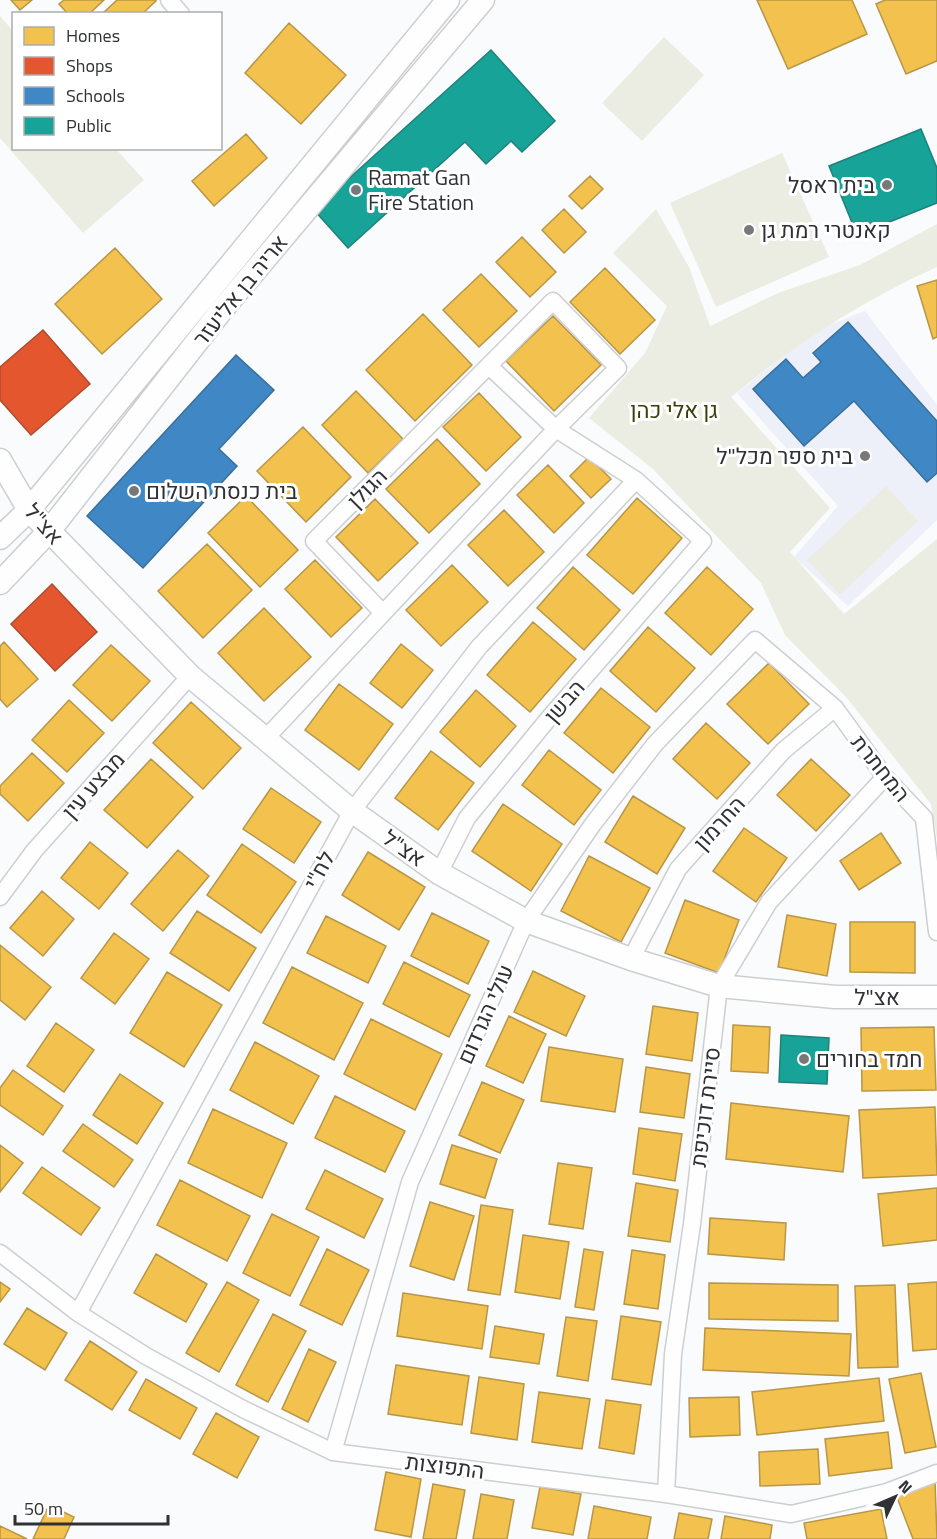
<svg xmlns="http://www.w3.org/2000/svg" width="937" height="1539" font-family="'Titillium Web',Heebo,sans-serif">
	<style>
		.built { fill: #edf0f9 }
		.green { fill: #ebede2 }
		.homes { fill: #f2c14e; stroke: #b89646; stroke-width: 1.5 }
		.shops { fill: #e4572e; stroke: #ae4c30; stroke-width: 1.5 }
		.schools { fill: #3f88c5; stroke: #3a6e9a; stroke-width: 1.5 }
		.public { fill: #17a398; stroke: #1e817a; stroke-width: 1.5 }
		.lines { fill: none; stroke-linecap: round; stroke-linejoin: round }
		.street-casing { stroke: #cdced0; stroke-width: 19 }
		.secondary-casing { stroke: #cdced0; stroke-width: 25 }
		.street { stroke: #fefeff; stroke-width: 16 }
		.secondary { stroke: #fefeff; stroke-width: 22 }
		.poi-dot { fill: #76787a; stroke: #fff; stroke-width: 2 }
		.labels { text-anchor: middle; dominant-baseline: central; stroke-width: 6; stroke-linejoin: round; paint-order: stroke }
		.poi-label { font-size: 22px; fill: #303134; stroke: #fff; text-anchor: start }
		.street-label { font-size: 22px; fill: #303134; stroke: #fff }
		.park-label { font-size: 22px; fill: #3c3d08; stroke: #fff }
	</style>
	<rect width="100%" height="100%" fill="#f9fbfd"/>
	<path class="built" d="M865,311l72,94v115l-89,86 -54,-49 44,-51 -101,-113 58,-46 31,-21z"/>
	<path class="green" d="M0,16l13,15 1,117 102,1 28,31 -61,53 -83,-95z
		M664,37l40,38 -62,66 -40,-38z
		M782,153l47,104 -113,50 -46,-104z
		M656,209l33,58 21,59 68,-33 82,-28 77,-41v43c-76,34 -141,77 -206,130l99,111 -40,44 54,62 93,-75v300l-6,-35 -85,-107 -61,-62 -24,-52 -108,-114 -64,-51 56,-65 22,-47 -54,-53z
		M886,486l32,35 -78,74 -33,-35z"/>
	<path class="homes" d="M11,0h21l-12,10z
		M64,0h40l-15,14h-21l-9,-10z
		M117,0h39v1l-14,13h-40z
		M757,0h95l15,34 -79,35z
		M885,0h52v61l-31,13 -30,-70z
		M289,23l57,52 -45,49 -56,-51z
		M246,134l21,24 -53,48 -22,-25z
		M590,176l13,13 -21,20 -13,-13z
		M564,209l22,23 -22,21 -22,-23z
		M522,237l34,35 -26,25 -34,-35z
		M115,248l47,51 -60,55 -47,-50z
		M605,268l50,52 -35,34 -50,-52z
		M481,274l36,37 -38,36 -36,-37z
		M937,280v57l-4,2 -16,-53z
		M423,314l49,51 -57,56 -49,-51z
		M553,316l48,49 -47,46 -48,-50z
		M356,391l47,48 -35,34 -46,-48z
		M479,393l42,44 -35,34 -43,-44z
		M303,427l48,50 -45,45 -49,-51z
		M437,439l43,45 -51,49 -43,-44z
		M589,457l22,22 -20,19 -21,-22z
		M548,465l36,38 -30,30 -37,-38z
		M246,496l52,54 -38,37 -52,-54z
		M637,498l45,40 -49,56 -46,-39z
		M375,499l43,44 -40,38 -42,-44z
		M504,510l40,42 -36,34 -40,-41z
		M207,544l45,46 -49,48 -45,-47z
		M315,560l47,48 -31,29 -46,-48z
		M452,565l36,37 -47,44 -35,-36z
		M573,567l47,43 -36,40 -47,-42z
		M707,567l46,42 -42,46 -46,-42z
		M264,608l47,49 -47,44 -46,-48z
		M533,622l43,37 -46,53 -43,-37z
		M648,627l47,41 -39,44 -46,-41z
		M4,642l34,37 -31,28 -7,-8v-53z
		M401,644l32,26 -31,38 -32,-25z
		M111,645l39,36 -38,40 -39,-36z
		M769,663l40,41 -41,40 -41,-40z
		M339,684l54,40 -34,46 -54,-40z
		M601,688l49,39 -37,46 -49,-40z
		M476,690l40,36 -36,41 -40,-35z
		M69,700l35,33 -37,39 -35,-32z
		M191,702l50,46 -38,41 -50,-46z
		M706,723l44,40 -33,36 -44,-40z
		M549,750l52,40 -27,35 -52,-40z
		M431,751l43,32 -36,47 -43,-32z
		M32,753l32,30 -36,38 -28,-27v-8z
		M151,759l42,38 -46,51 -43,-38z
		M811,759l39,36 -34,36 -39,-36z
		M271,788l50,34 -27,41 -51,-34z
		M633,796l52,32 -28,46 -52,-32z
		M503,804l59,40 -31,47 -59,-40z
		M744,828l43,30 -31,44 -43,-31z
		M881,833l20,30 -42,27 -19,-29z
		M90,842l38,31 -29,36 -38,-31z
		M242,844l54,38 -35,51 -54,-38z
		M178,850l31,26 -46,55 -32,-27z
		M368,852l57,35 -26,43 -57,-35z
		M589,856l61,32 -29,54 -60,-31z
		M42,891l32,28 -31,37 -33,-28z
		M685,900l54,20 -20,53 -54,-20z
		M197,911l59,37 -27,43 -59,-38z
		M432,913l57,28 -21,43 -57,-28z
		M787,915l49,9 -9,52 -49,-9z
		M326,916l60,30 -18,37 -61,-30z
		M850,922h65v51l-65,-1z
		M114,933l35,26 -34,45 -34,-26z
		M0,945l51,42 -26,33 -25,-20z
		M404,962l66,33 -21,42 -66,-33z
		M292,967l71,36 -29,57 -71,-37z
		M533,971l52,25 -19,40 -52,-24z
		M167,972l55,33 -38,62 -54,-34z
		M653,1006l45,7 -6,48 -46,-7z
		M509,1016l37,18 -23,49 -37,-17z
		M371,1019l71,35 -27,56 -71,-36z
		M56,1023l38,27 -30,42 -37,-26z
		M733,1025l37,2 -2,46 -37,-2z
		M934,1027l2,63 -74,1 -1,-63z
		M255,1042l64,34 -26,48 -63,-34z
		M549,1047l74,12 -8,53 -74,-11z
		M646,1067l44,7 -6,44 -44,-6z
		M13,1070l50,36 -20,29 -43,-30v-17z
		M120,1074l43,29 -26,41 -44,-29z
		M482,1082l42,18 -24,53 -41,-18z
		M335,1096l70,35 -20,41 -70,-34z
		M731,1103l118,13 -6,56 -117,-13z
		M935,1107l2,68 -74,3 -4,-68z
		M213,1109l74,34 -25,55 -74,-35z
		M83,1124l50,36 -19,27 -51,-36z
		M639,1128l43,6 -7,47 -42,-7z
		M0,1145l23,18 -23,29z
		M452,1145l45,14 -12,39 -45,-14z
		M558,1163l34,5 -9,61 -34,-5z
		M42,1167l58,41 -19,27 -58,-42z
		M325,1170l58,29 -19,39 -58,-29z
		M180,1180l70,36 -23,45 -70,-36z
		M636,1183l42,7 -8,52 -42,-6z
		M937,1188v52l-54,6 -5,-52z
		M430,1202l44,14 -20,64 -44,-14z
		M481,1205l32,5 -13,85 -32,-5z
		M272,1214l47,23 -29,59 -47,-23z
		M710,1218l76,5 -2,37 -76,-6z
		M523,1235l46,7 -9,57 -45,-7z
		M327,1249l42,21 -27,55 -42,-20z
		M584,1249l19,3 -9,58 -19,-3z
		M632,1250l33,5 -7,54 -34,-5z
		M156,1254l51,30 -21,38 -52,-29z
		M0,1282l10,7 -10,13z
		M227,1282l32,18 -40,72 -33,-19z
		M937,1282v67l-24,2 -5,-67z
		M709,1283l129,2v36l-129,-2z
		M895,1285l3,82 -40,1 -3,-82z
		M403,1293l85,13 -6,43 -85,-13z
		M27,1308l40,25 -22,37 -41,-26z
		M273,1314l33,17 -38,71 -32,-17z
		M621,1316l40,6 -10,63 -39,-6z
		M566,1317l31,4 -9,60 -31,-5z
		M495,1326l49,8 -5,30 -49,-7z
		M705,1328l146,6 -2,42 -146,-6z
		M90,1341l47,31 -25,38 -47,-30z
		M309,1349l27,13 -28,60 -26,-13z
		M396,1365l73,11 -7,49 -74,-11z
		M921,1373l15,74 -31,6 -16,-74z
		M479,1377l45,7 -7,56 -46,-7z
		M879,1378l5,43 -127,14 -5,-43z
		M146,1379l51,29 -17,31 -51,-29z
		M539,1392l51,7 -8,50 -50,-7z
		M739,1397l1,38 -50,2 -1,-39z
		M606,1400l35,5 -7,49 -35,-6z
		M216,1413l43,24 -22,41 -44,-24z
		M888,1432l4,36 -63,8 -4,-37z
		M818,1449l2,35 -60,2 -1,-34z
		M386,1472l35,7 -10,58 -36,-7z
		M935,1480l2,59h-24l-17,-44z
		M433,1484l32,6 -9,49h-33z
		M540,1487l41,7 -8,41 -41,-7z
		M481,1494l33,6 -7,39h-34z
		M49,1505l25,12 -10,22h-31z
		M594,1506l57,11 -4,22h-59z
		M881,1509l6,30h-80l-3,-16z
		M679,1513l33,6 -4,20h-34z
		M725,1516l47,9 -2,14h-49z
		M0,1526l27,13h-27z"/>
	<path class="shops" d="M43,330l47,54 -59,51 -31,-35v-33z
		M52,584l45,48 -42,39 -44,-47z"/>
	<path class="schools" d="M848,322l89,99v52l-10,9 -73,-81 -50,45 -51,-57 33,-30 17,19 18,-16 -8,-9z
		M236,355l38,35 -55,59 18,17 -94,102 -56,-52z"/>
	<path class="public" d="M491,50l64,71 -33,31 -11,-11 -25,23 -21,-22 -117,106 -34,-38z
		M921,129l16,39v35l-80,32 -28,-69z
		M781,1035l48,3 -2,46 -48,-2z"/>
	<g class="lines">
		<g class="street-casing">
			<path id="street" d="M169,0l12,14
				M266,738l290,-309 62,-61 -65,-67 -239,240 68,71
				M439,873l28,-55 82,-100 154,-177 -67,-61 -80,-51 -67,-63
				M0,897l34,-46 156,-175
				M631,959l47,-90 105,-118 52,-43
				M0,1253l78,60 68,43 97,53 90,43 333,42 125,20 96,-22 50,-19
				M78,1313l274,-502 127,-164 157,-167
				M333,1452l77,-270 116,-261 67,-97 62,-80 100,-104 80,68 50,69 39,41 13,114
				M666,1494l7,-140 19,-130 27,-238 50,-84 116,-125"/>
		</g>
		<g class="secondary-casing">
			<path id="secondary" d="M0,460l29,50 161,166 162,135 87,62 87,48 105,38 88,27 116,11h102
				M0,538l29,-28 419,-510
				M0,583l49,-52 172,-220 262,-311"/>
		</g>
		<use href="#street" class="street"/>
		<use href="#secondary" class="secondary"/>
	</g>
	<g class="poi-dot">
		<circle cx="887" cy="185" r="6"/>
		<circle cx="356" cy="190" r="6"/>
		<circle cx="749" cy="230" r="6"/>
		<circle cx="865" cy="456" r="6"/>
		<circle cx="134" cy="491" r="6"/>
		<circle cx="804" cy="1059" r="6"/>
	</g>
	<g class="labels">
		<g class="poi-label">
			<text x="368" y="177">Ramat Gan<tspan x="368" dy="25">Fire Station</tspan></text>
			<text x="875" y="185" text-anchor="end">בית ראסל</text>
			<text x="761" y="230">קאנטרי רמת גן</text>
			<text x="853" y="456" text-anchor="end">בית ספר מכל"ל</text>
			<text x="146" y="491">בית כנסת השלום</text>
			<text x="816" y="1059">חמד בחורים</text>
		</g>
		<g class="street-label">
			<text transform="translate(240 290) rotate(-51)">אריה בן אליעזר</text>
			<text transform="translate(367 488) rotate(-45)">הגולן</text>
			<text transform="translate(44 524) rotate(49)">אצ"ל</text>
			<text transform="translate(564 701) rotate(-49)">הבשן</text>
			<text transform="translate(881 768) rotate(51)">המחתרת</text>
			<text transform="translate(93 785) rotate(-48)">מבצע עין</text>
			<text transform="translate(719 823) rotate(-48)">החרמון</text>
			<text transform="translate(404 848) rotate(35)">אצ"ל</text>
			<text transform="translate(319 870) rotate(-61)">לח"י</text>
			<text x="877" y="997">אצ"ל</text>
			<text transform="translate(485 1014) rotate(-66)">עולי הגרדום</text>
			<text transform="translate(705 1107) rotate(-83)">סיירת דוכיפת</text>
			<text transform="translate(445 1466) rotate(7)">התפוצות</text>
		</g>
		<g class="park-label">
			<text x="674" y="410">גן אלי כהן</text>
		</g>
	</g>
	<rect x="12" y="12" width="210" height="138" fill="#ffffff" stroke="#acadae" stroke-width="1.5"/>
	<rect x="24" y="27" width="30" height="18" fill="#f2c14e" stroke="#acadae" stroke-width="1.5"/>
	<text x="66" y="42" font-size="18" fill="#303134">Homes</text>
	<rect x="24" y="57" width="30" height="18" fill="#e4572e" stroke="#acadae" stroke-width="1.5"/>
	<text x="66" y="72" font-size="18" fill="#303134">Shops</text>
	<rect x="24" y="87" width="30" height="18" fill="#3f88c5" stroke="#acadae" stroke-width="1.5"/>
	<text x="66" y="102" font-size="18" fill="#303134">Schools</text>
	<rect x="24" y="117" width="30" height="18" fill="#17a398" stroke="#acadae" stroke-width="1.5"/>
	<text x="66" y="132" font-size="18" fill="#303134">Public</text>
	<g transform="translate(895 1497) rotate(46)" stroke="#ffffff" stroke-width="4.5" paint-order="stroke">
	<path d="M0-4.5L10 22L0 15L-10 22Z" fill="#303134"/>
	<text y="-9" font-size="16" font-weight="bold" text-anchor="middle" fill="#303134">N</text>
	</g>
	<path d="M15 1515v9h153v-9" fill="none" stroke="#303134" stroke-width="3"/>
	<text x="24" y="1515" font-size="18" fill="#303134" stroke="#ffffff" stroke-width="4.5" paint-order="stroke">50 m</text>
</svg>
